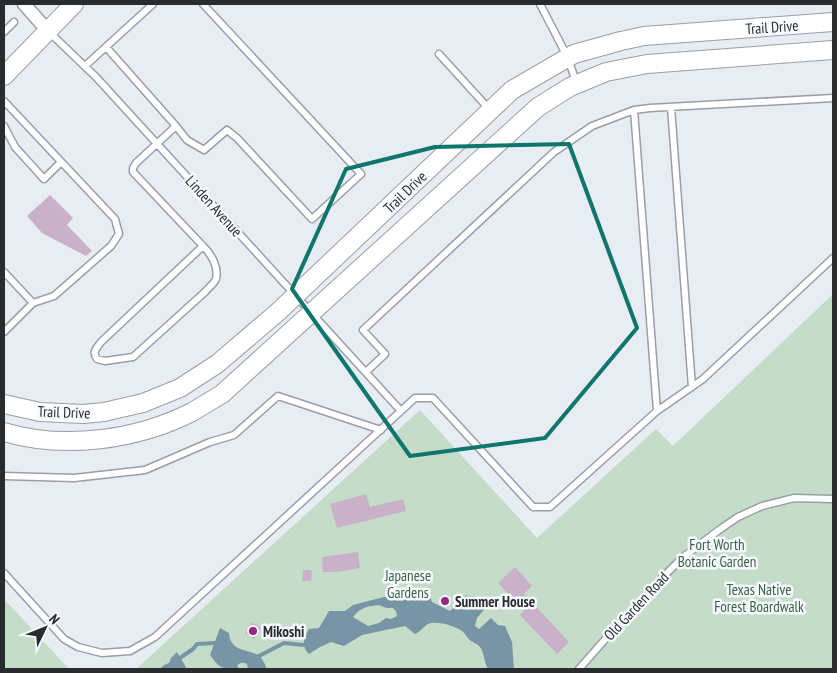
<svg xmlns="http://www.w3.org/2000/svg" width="837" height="673" font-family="'PT Sans Narrow',sans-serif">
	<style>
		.green { fill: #c4dcc8 }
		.water { fill: #7895a6; fill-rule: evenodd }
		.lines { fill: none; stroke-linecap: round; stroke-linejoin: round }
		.stream { stroke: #7895a6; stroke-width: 4 }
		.building { fill: #c9b2c9 }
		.lane-casing { stroke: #999fa5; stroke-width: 9 }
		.street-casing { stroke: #999fa5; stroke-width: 15 }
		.secondary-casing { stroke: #999fa5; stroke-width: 20 }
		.lane { stroke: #fff; stroke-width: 6 }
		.street { stroke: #fff; stroke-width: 12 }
		.secondary { stroke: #fff; stroke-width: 18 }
		.marked { fill: none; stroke: #0f766e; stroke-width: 4; stroke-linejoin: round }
		.poi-dot { fill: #972685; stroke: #f6fafe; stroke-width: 2 }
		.labels { text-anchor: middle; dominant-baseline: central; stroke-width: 5; stroke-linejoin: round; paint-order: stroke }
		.street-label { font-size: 15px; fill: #292c2e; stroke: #f6fafe }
		.park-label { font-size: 15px; fill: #396342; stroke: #f6fafe }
		.poi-label { font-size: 15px; font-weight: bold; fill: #292c2e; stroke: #f6fafe; text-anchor: start }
	</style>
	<rect width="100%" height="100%" fill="#e7edf3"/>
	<path class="green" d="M833,294v375h-697l284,-259 117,128 119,-109 17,17z
		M4,599l65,70h-65z"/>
	<path class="water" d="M424,589l5,5 3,8 18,9 8,-7 1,-8c12,-1 20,0 30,8l-12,14 -2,8 4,3 12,-11 7,7 7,1 7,16 2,27h-26c-4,-7 -4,-17 -8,-22 -3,-4 -7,-4 -10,-7 -3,-2 -4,-6 -8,-9 -7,-5 -25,-11 -34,-7 -4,2 -8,8 -13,10l-10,-8 -43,9 -18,11 -13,-4 -11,5 -11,7c-8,-8 -6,-15 0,-25l10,-1 10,-17h16l8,-6 31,-8 31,-2zM379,605l7,3h7l3,3 1,5 -6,3 -5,-1 -7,5 -11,3 -15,-9c7,-9 14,-11 26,-12z
		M220,628l9,5c1,19 19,16 29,22 5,3 7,10 9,14h-19l-1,-5c-4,-2 -7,-2 -10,2l2,3c-17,0 -19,0 -29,-14z
		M177,652l10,17 -26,-1 3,-3 5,-2 2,-5z"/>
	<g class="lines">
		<path class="stream" d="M259,656l25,-13 19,2
			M180,658l13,-9 4,-5 18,-1"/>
	</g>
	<path class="building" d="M50,195l23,23 -6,7 25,26 -6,5 -44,-23 -15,-17z
		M366,494l4,13 33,-8 3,12 -69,17 -7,-24z
		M358,552l2,16 -22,4h-15l-1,-15z
		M515,567l17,19 -8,8 45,48 -12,12 -37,-39 4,-5 -26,-27z
		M303,570h9l-1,11h-9z
		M252,622l9,6 -7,11 -9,-6z"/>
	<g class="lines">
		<g class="lane-casing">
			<path id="lane" d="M540,4l28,54 8,24
				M48,31l48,46 305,334
				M4,32l10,-10
				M106,47l70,79 -40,37 -3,5v4l70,74c8,8 16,21 13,33 -2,5 -8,9 -11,13l-72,65 -28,4 -8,-2c-5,-7 -1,-10 4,-17l102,-96
				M439,54l51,56
				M85,66l68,-62
				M4,101l111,118 4,15 -8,12 -57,50 -21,7
				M671,107l21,280
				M634,110l23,301
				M4,126l11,21 29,32 17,-17
				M176,126l11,14 17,10 23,-20 10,8 75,81 49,-45 -158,-170
				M4,272l29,31 -29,29
				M366,372l19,-18 -22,-24 191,-178 38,-26 42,-16 16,-2 183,-10
				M4,476l70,2 71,-8 65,-28 24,-7 44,-39 103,34
				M4,573l60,66 14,8 24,6 28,-2 25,-14 260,-239h18l100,109h17l107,-96 46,-32 130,-121
				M579,669l29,-33 33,-31 21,-27 20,-20 37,-28 19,-13 24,-11 32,-8 39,1"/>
		</g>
		<g class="street-casing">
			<path id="street" d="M24,4l23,26"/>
		</g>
		<g class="secondary-casing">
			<path id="secondary" d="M4,76l70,-72
				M4,404l36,8 43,2 21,-2 39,-9 37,-15 37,-24 61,-52 234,-222 62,-36 47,-13 23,-5 189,-14
				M4,432c60,18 133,8 188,-20 10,-6 20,-12 30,-18l316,-287 32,-20 36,-15 41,-8 186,-14"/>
		</g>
		<use href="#lane" class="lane"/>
		<use href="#street" class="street"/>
		<use href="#secondary" class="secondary"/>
	</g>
	<path class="marked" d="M569,144l68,184 -92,110 -135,18 -118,-167 54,-120 89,-22z"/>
	<g class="poi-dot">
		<circle cx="445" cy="601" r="5"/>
		<circle cx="253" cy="631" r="5"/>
	</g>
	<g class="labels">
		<g class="street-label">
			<text transform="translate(772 27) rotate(-4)">Trail Drive</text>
			<text transform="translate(405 192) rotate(-44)">Trail Drive</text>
			<text transform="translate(214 206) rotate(48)">Linden Avenue</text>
			<text transform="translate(64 412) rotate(2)">Trail Drive</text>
			<text transform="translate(636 606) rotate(-47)">Old Garden Road</text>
		</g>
		<g class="park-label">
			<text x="717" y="544">Fort Worth<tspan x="717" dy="17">Botanic Garden</tspan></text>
			<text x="408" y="575">Japanese<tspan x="408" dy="17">Gardens</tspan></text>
			<text x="759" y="589">Texas Native<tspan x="759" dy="17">Forest Boardwalk</tspan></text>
		</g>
		<g class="poi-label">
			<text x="455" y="601">Summer House</text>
			<text x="263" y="631">Mikoshi</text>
		</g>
	</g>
	<rect width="837" height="673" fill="none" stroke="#292c2e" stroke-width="10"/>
	<g transform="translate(45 628) rotate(47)" stroke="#f6fafe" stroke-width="4" paint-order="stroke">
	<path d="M0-4L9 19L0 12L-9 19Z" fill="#292c2e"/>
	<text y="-8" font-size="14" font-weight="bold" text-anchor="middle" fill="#292c2e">N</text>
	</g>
</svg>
